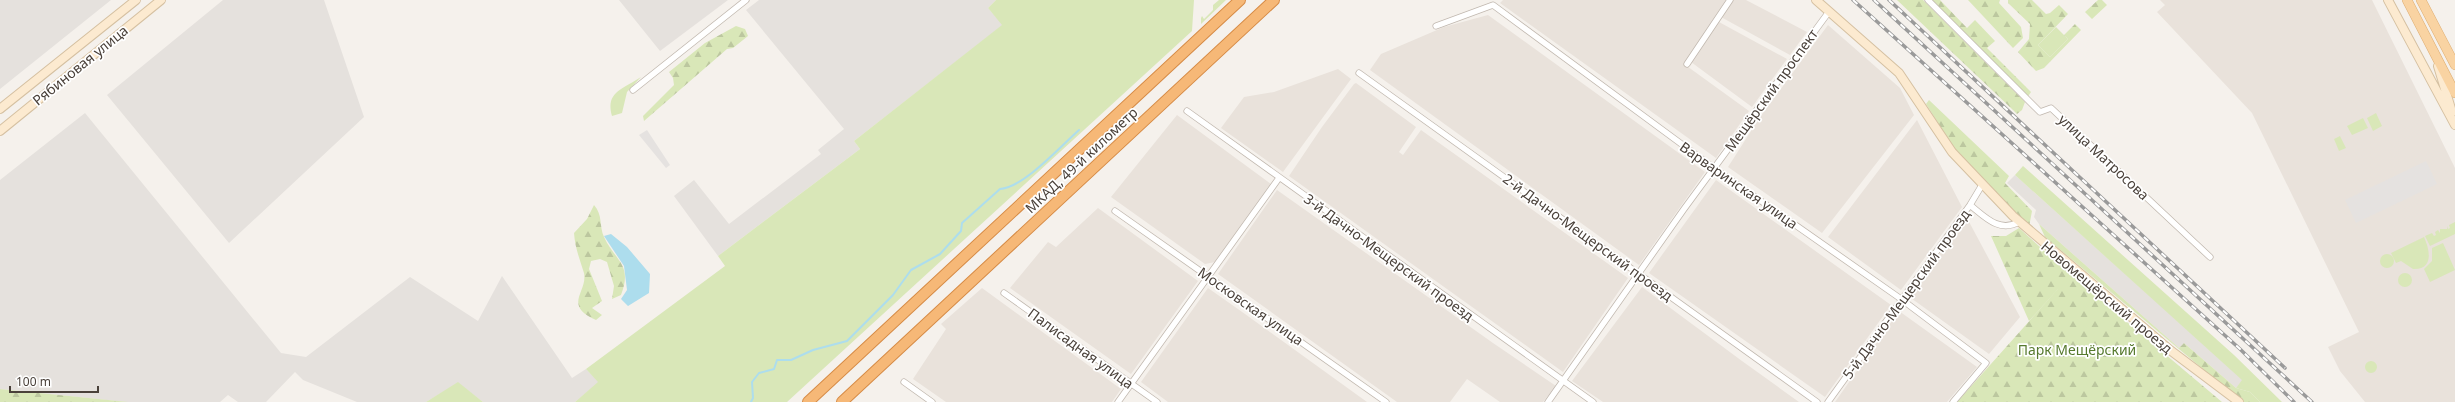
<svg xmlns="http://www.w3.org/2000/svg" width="2455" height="402" font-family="'Noto Sans',sans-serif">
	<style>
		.residential { fill: #e9e2db }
		.industrial { fill: #e5e1dd }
		.green { fill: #d9e7b8 }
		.forest { fill: url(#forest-firs) }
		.parking { fill: #e5e2e0 }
		.water { fill: #addded }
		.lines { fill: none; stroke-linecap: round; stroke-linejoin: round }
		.stream { stroke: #addded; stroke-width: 2 }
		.street-casing { stroke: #c1b8af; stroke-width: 7 }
		.secondary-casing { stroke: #d5c0a1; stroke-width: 10 }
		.primary-casing { stroke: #dead71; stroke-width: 10 }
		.highway-casing { stroke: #d68b46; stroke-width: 12 }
		.street { stroke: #fff; stroke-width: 5.5 }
		.secondary { stroke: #fcead0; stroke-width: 8 }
		.primary { stroke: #f9d3a2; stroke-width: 9 }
		.highway { stroke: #f6b877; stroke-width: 10 }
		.rail-casing { stroke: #9a9a9a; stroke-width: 3.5 }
		.rail { stroke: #fff; stroke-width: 2; stroke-dasharray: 6; stroke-linecap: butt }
		.labels { text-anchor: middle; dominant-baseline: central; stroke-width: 3.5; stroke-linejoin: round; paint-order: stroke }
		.street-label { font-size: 14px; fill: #4a413a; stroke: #fff }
		.park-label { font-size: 14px; fill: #577a2f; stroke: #fff }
	</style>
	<defs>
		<pattern id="forest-firs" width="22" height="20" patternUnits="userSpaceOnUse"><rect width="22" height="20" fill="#d9e7b8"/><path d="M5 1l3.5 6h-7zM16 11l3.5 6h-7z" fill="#bcc79f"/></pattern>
	</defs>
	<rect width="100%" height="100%" fill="#f5f1ec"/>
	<path class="residential" d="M1503,0h225l-44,64 65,47 -33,47 -216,-155z
		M1732,0h14l61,32 -17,23 -69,-38z
		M2160,0h212l83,168v234h-90l-25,-31 -12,-24 31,-15 -107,-219 -95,-101 8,-7z
		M1488,15l217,157 -66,93 -269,-195 11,-16 63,-27z
		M1719,22l68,37 -35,48 -61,-45z
		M1828,25l72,63 14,27 -92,118 -94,-66 32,-50z
		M1338,69l13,10 -68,93 -62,-44 23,-31 30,-5z
		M1356,83l60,44 -17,25 4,3 18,-25 207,148 -65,94 -274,-196 33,-49 32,-43z
		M1177,115l94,69 -56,78 -10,2 -94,-67z
		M1917,120l45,87 -61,83 -73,-53z
		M1716,180l175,125 -66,92 -176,-124z
		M1277,190l216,153 63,43 -13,16h-43l-33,-23 -17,23h-53l-179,-128z
		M1098,208l100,73 -67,93 -121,-86 38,-46 8,5z
		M1967,218l53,99 -31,37 -81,-58z
		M1642,287l100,74 57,41h-196l-31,-21z
		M982,288l139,101 -9,13h-166l-33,-23 33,-50 -5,-5z
		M1208,288l37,26 122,88h-199l-27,-20z
		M1899,311l78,56 -30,35h-112z"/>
	<path class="industrial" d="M0,0h111l-111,89z
		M223,0h101l40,117 -135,126 -122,-148z
		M619,0h109l-68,51z
		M759,0h237l-8,8 15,17 -149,116 6,8 -142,107 -44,-60 20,-16 35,44 92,-70 -3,-4 26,-21 -98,-119z
		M85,113l196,240 25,4 104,-80 68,44 24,-45 70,102 14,-9 13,13 -24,20h-92l-25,-19 -32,19h-69l-54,-22 -8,-8 -29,30h-28l-10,-7 -8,7h-94l-126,-13v-209z
		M2015,175l228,205 -7,8 -52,-45 -5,5 -140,-124 -5,-7 2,-7 -29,-27z"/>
	<path class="green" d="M996,0h198l-2,31 -405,371h-212l23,-20 -12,-13 139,-103 -7,-10 142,-107 -6,-8 148,-116 -14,-17z
		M1219,0h7l-25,24v-6l1,-2 2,3 9,-9v-5z
		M2056,27l12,12 -18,18 -12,-12z
		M641,77l-14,15 -5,21 -10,3c-7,-24 11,-27 29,-39z
		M2376,113l6,13 -9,5 -6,-13z
		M2363,118l5,10 -16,7 -5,-9z
		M2340,136l6,12 -7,3 -5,-12z
		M2023,166l211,189 48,47h-22l-10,-10 -14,-4 6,-8 -227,-205z
		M2455,222v12l-25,12 -5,-10 7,-3 2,3 2,-1 -1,-3 3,-2 2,3v-4h7v-3l1,3 2,-1 -1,-3z
		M2424,237c6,13 10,33 -11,32l-12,-8 -5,2 -5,-10z
		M2443,243l12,27 -25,12 -6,-13 8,-8v-13z
		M2380 261a7 7 0 1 1 14 0a7 7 0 1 1-14 0Z
		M2398 280a7 7 0 1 1 14 0a7 7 0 1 1-14 0Z
		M2365 367a6 6 0 1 1 12 0a6 6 0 1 1-12 0Z
		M458,382l25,20h-57z"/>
	<path class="forest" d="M1897,0h26l102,102 -3,8 -5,4 -4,-4z
		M1928,0h12l27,28 8,-8 20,21 -8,7 44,44 -4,6z
		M1968,0h32l-1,3 22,24 2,11 -10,10z
		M2008,0h24l14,14 4,-1 9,-8 9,9 -30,31 12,12 18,-18 -4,-4 11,-11 6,6 -37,38 -8,3 -18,-19 11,-13 1,-15 -22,-21z
		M2098,0h4l5,5 -15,14 -7,-7z
		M736,26l9,3 3,7 -15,12 -6,1 -83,72 -1,-5 31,-31 -1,-7 -4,-6 36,-29z
		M1929,100l80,76 -4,7 27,28 -3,16 -72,-74 -31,-49z
		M594,205c9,10 5,21 10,32 11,24 29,27 17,58l-9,4 2,-13 -7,-24 -7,-3 -9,2 -2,8 13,32 -10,7 10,7 -6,5c-34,-15 -8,-28 -12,-47 -4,-13 -9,-25 -10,-40l13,-14z
		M2039,224l140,124 5,-5 52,45 14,4 10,10h-21l-17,-17 -177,-148z
		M2019,228l52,47 151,127h-265l109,-122 -37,41 -38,-85h15z
		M0,389l128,13h-128z"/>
	<path class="parking" d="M647,130l23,35 -4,3 -27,-33z
		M2426,161l11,23 -81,39 -11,-23z"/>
	<path class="water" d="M611,234l16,13 23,27 -1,19 -21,13 -7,-7 6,-9 -3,-24 -20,-30z"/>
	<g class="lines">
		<path class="stream" d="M751,402l2,-4 -1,-16 7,-9 15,-4 3,-9h14l22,-10 34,-9 46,-46 18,-25 29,-16 21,-23 1,-8 38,-34c23,-1 61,-43 79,-59"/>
		<g class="street-casing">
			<path id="street" d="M1928,0l112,112 11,-4 159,149
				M1436,26l57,-21 221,163 187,131 85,64 -33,39
				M1687,64l43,-64
				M1359,73l458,329
				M633,90l113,-90
				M1187,111l406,291
				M1970,205c15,12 29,28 49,17
				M1115,211l271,191
				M1004,293l153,109
				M904,382l28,20
				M1118,402l161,-224
				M1548,402l136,-193 144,-196
				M1828,402l142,-197 12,-20"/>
		</g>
		<g class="secondary-casing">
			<path id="secondary" d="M1816,0l83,73 53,79 61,64 157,134 69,52
				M2388,0l67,125
				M2438,66l14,46
				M0,109l136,-109
				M0,131l161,-131"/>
		</g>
		<g class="primary-casing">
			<path id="primary" d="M2407,0l48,93
				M2421,0l34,65"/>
		</g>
		<g class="highway-casing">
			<path id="highway" d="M808,402l432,-402
				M842,402l432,-402"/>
		</g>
		<use href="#street" class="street"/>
		<use href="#secondary" class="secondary"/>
		<use href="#primary" class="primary"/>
		<use href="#highway" class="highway"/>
		<g class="rail-casing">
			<path id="rail" d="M1853,0l387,349 54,53
				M1874,0l438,402
				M1889,0l396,368"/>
		</g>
		<use href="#rail" class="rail"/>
	</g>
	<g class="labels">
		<g class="street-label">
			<text transform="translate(80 65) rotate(-39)">Рябиновая улица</text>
			<text transform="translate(1771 90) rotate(-54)">Мещёрский проспект</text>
			<text transform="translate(2104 157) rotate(43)">улица Матросова</text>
			<text transform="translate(1081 160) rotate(-43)">МКАД, 49-й километр</text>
			<text transform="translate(1739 185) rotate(35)">Варваринская улица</text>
			<text transform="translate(1588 237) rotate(36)">2-й Дачно-Мещерский проезд</text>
			<text transform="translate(1389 257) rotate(36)">3-й Дачно-Мещерский проезд</text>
			<text transform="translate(1906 294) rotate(-54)">5-й Дачно-Мещерский проезд</text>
			<text transform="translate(2107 297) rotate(40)">Новомещёрский проезд</text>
			<text transform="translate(1251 306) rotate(35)">Московская улица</text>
			<text transform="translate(1081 348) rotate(36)">Палисадная улица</text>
		</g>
		<g class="park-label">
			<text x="2077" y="349">Парк Мещёрский</text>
		</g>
	</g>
	<path d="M10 386v6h88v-6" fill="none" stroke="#4a413a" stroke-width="2"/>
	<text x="16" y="386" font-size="12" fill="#4a413a" stroke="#ffffff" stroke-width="3" paint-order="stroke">100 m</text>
</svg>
